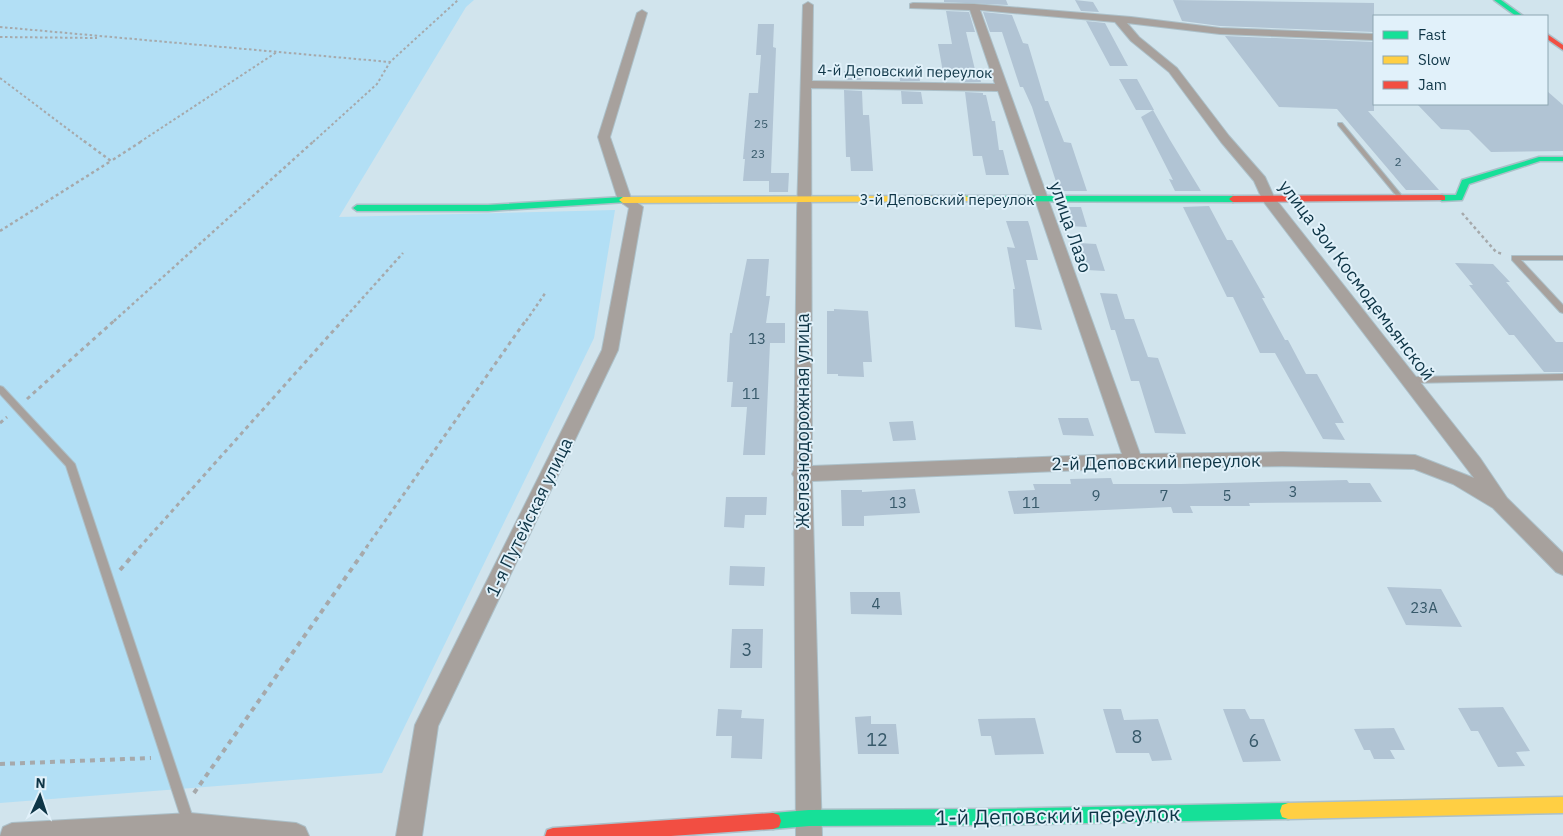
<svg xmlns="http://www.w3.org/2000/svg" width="1563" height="836" font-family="'IBM Plex Sans',sans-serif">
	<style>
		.green { fill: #b2dff5 }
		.building { fill: #b1c4d4 }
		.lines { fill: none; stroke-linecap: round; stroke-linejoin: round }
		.lane-casing { stroke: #acc0c9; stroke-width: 2 }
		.street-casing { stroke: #acc0c9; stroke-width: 2 }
		.fast-casing { stroke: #acc0c9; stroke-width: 3 }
		.slow-casing { stroke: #acc0c9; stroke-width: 3 }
		.jam-casing { stroke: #acc0c9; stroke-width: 3 }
		.path-far3 { stroke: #a6a9ab; stroke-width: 2; stroke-dasharray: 2.5 2.5; stroke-linecap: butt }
		.path-far2 { stroke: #a6a9ab; stroke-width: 2.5; stroke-dasharray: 3 3; stroke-linecap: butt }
		.path-far1 { stroke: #a6a9ab; stroke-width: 3; stroke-dasharray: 4 4; stroke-linecap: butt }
		.path { stroke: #a6a9ab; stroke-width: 4; stroke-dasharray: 5 5; stroke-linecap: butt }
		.lane { fill: #a7a19d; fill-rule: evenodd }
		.street { fill: #a7a19d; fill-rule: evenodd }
		.fast { fill: #16e098; fill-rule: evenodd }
		.slow { fill: #ffcf43; fill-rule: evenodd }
		.jam { fill: #f24e42; fill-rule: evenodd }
		.labels { text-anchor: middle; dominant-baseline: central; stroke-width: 4; stroke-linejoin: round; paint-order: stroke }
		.far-number-label { font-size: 12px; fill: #37596a }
		.far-street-label { font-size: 15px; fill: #0e3546; stroke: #e1f1fa }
		.number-label { font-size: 15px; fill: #37596a }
		.street-label { font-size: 18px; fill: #0e3546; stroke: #e1f1fa }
		.near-number-label { font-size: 18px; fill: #37596a }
		.near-street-label { font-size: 21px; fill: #0e3546; stroke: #e1f1fa }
	</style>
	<rect width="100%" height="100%" fill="#d1e4ed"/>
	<path class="green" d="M0,0h474l-8,7 -127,210 276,-7 -21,128 -212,435 -382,30z"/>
	<path class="building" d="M944,0h62l2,5 -64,-3z
		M1075,0l18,2 6,10 -18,-1z
		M1173,0l201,3v29l-154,-6 -38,-5z
		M946,11l23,1 6,20h-9l10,42h3l2,8h-18v-4h-19l-6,-34h14z
		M983,12l29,3 11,28 5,1 17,57h3l16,41 7,1 16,48h-28l-27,-84 -9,-20h-3l-18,-55h-12z
		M1086,21l19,2 23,43h-18z
		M758,24h16l-1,23 3,1 -5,125h18l-1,19h-19v-11h-26l2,-22h-2l6,-66h9l3,-38h-5z
		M1225,36l149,6v69h-6l71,79h-33l-69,-81 -58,-2z
		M844,71h16l1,9h-17z
		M899,72l20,1 1,8h-20z
		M1119,79h18l17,31h-18z
		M844,90l18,1 1,24h6l4,56h-22l-1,-14h-4z
		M901,91l20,1 2,12h-21z
		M1547,91l16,14v46l-72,1 -22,-22 -28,-1 -24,-25h130z
		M965,92l18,1v2h3l6,26h3l4,29h4l6,25h-23l-4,-19h-9z
		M1153,110l17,30 31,51h-26l-6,-12 4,1 -32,-63z
		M1209,206l18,34h5l33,58h-3l23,42h3l18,34h11l27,49h-9l10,17 -22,-1 -48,-86h-15l-27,-56h-6l-44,-90z
		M1064,207h17l6,20 -17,-1z
		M1006,221h22l2,6 8,33h-12l16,70 -27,-3 -2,-38h2l-8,-42 8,1z
		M1079,243l17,1 9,27 -18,-1z
		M747,259h22l-3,37h4l-4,27h19v20h-15l-5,112h-22l4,-48h-16l2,-25h-6l3,-49h2z
		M1455,263l38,1 17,18h-4l50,60h7v30h-19l-30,-37h-5l-40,-50h4z
		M1100,293l17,1 8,25h9l14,38 10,1 28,76 -31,-1 -16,-52h-8l-16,-51h-4z
		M834,309l34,2 4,51h-9l1,15 -26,-1v-2h-11v-63h7z
		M1058,418h30l6,18 -31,-1z
		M913,421l3,19 -23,1 -4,-19z
		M1111,478l2,6h68l166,-4 2,3h21l12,19 -133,1 1,3h-60l3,7h-20l-2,-6 -157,7 -6,-23 27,-1 -2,-6h38l-1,-5z
		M915,489l5,24 -56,3v10h-22l-1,-36h21v2z
		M726,497h41l-1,18h-21l-1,13 -20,-1z
		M730,566l35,1 -1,19 -35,-1z
		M1387,587l54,2 21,38 -56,-2z
		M850,592h50l2,23 -51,-1z
		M732,629h31l-1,39h-32z
		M1503,707l27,44 -14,1 9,14 -27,1 -20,-36h-7l-13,-23z
		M718,709l24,1 -1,8 23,1 -2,40 -31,-1 1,-22h-16z
		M1103,709h18l3,11 34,-1 14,41 -20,1 -3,-8h-33z
		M1223,709h22l5,10h14l17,42 -38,1z
		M871,716v8h25l3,30h-41l-3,-37z
		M1035,718l9,36 -49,1 -4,-19h-10l-3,-17z
		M1394,728l11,22h-15l5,9h-21l-4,-9h-6l-10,-21z"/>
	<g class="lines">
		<g class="lane-casing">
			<path id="lane" d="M1338,123h4l61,74v2h-4l-61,-74z
				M1512,256h51v4h-42l42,45v8l-3,-1 -48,-52z
				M1563,374v6l-154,3 -4,-3 4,-3z
				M0,386l3,1 72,77 120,360 -2,4 -4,2 -4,-2 -2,-4 -117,-358 -66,-72z"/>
		</g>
		<g class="street-casing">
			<path id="street" d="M808,2l5,3 -1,76 183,3 -25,-74 -60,-2v-4l3,-1 61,1 157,13 89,11 154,6v6l-154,-6 -93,-11 12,14 38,31 52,68 36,41 9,20 206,261 27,40 56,55v22l-7,-3 -63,-64 -40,-24 -39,-15 -132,-3 -149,2 -321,13 10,355h-26l-2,-359 -2,-3 2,-4 3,-257 6,-208zM980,10l135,12 16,19 38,31 52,70 33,39 9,20 211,277 -59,-23 -133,-3 -142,2zM811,88l187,3 124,363 -310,12z
				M642,10l5,3 -37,124 21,61 12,9 -25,143 -180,376 -16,110h-26l19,-111 187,-375 27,-142 -11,-8 -20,-63 39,-124z
				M190,813l106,10 9,4 4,9h-309l3,-9 9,-4z"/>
		</g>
		<g class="fast-casing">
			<path id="fast" d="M1494,0h7l22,16h-7z
				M1539,157h24v4h-23l-71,23 -7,16 -20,1 -4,-3 4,-3h14l6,-15z
				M965,196h268l4,3 -4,3 -271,-1v-4z
				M623,197l4,3 -1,2 -138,9h-131l-4,-3 4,-3h131z
				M1288,803l6,2 2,6 -2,6 -6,2 -297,6 -182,1 -36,3 -6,-2 -2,-6 2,-6 6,-2 36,-3 182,-1z"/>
		</g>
		<g class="slow-casing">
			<path id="slow" d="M965,196l3,1v4l-345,2 -4,-3 4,-3z
				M1563,797v16l-275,6 -6,-2 -2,-6 2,-6 6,-2z"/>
		</g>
		<g class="jam-casing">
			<path id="jam" d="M1547,34l16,11v5l-16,-11z
				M1442,195l3,1v4l-212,2 -4,-3 4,-3z
				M773,813l6,2 2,6 -2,6 -6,2 -102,7h-126l2,-6 6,-2z"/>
		</g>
		<path class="path-far3" d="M0,27l390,35 68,-62
			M0,37l97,1
			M0,78l85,64
			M140,142l137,-90
			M313,142l64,-58 13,-22"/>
		<path class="path-far2" d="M84,141l27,20 31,-20
			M1462,213l34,39 7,2
			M0,231l111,-70
			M114,321l200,-180
			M342,321l61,-68
			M526,321l20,-29"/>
		<path class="path-far1" d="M27,399l88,-79
			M0,423l7,-6
			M139,548l204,-228
			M366,548l160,-228"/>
		<path class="path" d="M120,570l20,-23
			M0,764l151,-6
			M194,793l173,-246"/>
		<use href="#lane" class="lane"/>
		<use href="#street" class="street"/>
		<use href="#fast" class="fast"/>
		<use href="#slow" class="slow"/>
		<use href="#jam" class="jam"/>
	</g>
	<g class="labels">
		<g class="far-number-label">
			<text x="761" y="123">25</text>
			<text x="758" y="153">23</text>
			<text x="1398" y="161">2</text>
		</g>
		<g class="far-street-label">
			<text transform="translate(905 71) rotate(1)">4-й Деповский переулок</text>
			<text x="947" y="199">3-й Деповский переулок</text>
		</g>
		<g class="number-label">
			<text x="757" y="338">13</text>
			<text x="751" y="393">11</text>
			<text x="1293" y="491">3</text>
			<text x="1096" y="495">9</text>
			<text x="1164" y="495">7</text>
			<text x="1227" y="495">5</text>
			<text x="898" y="502">13</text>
			<text x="1031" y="502">11</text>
			<text x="876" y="603">4</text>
			<text x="1424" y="607">23А</text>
		</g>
		<g class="street-label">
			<text transform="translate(1071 227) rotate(71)">улица Лазо</text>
			<text transform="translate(1357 280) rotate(53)">улица Зои Космодемьянской</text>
			<text transform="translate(802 421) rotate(-90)">Железнодорожная улица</text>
			<text transform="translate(1156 462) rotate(-1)">2-й Деповский переулок</text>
			<text transform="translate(529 517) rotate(-64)">1-я Путейская улица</text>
		</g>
		<g class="near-number-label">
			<text x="747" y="649">3</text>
			<text x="1137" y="736">8</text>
			<text x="877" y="739">12</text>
			<text x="1254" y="740">6</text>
		</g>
		<g class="near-street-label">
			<text transform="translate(1058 815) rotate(-1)">1-й Деповский переулок</text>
		</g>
	</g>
	<rect x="1373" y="15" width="175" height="90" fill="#e1f1fa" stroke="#8da6b2"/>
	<rect x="1383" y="31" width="25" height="8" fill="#16e098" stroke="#8da6b2"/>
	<text x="1418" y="40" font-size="15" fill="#0e3546">Fast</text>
	<rect x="1383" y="56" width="25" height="8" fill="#ffcf43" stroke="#8da6b2"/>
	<text x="1418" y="65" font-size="15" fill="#0e3546">Slow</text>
	<rect x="1383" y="81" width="25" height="8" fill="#f24e42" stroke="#8da6b2"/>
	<text x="1418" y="90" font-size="15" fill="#0e3546">Jam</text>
	<g transform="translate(40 796) rotate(3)" stroke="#e1f1fa" stroke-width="4" paint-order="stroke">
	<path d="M0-4L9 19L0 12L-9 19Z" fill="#0e3546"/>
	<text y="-8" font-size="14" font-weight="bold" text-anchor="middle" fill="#0e3546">N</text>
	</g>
</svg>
